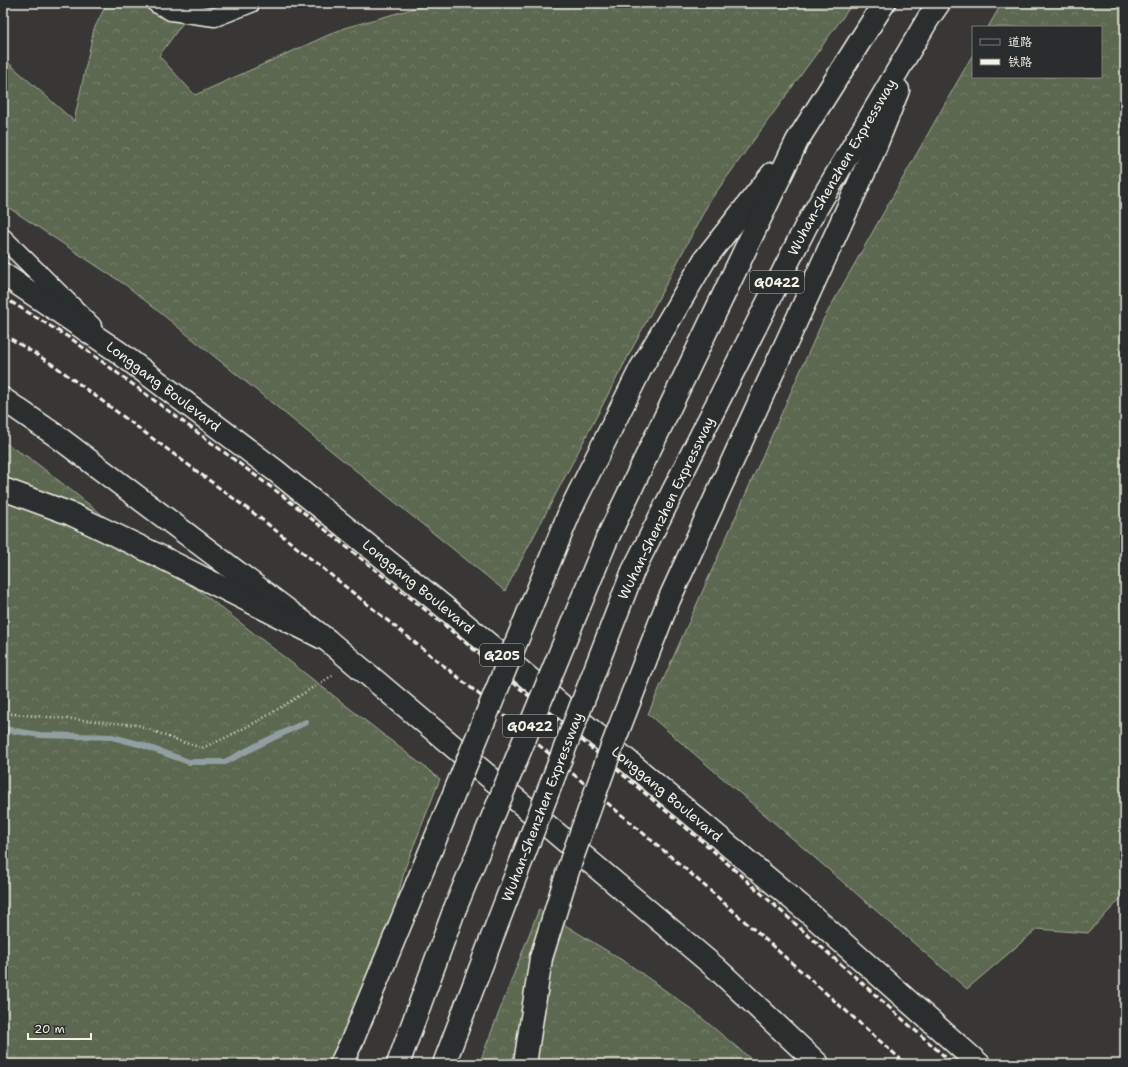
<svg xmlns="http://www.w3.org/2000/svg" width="1128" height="1067" font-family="'Shantell Sans','LXGW WenKai TC',sans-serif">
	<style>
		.forest { fill: url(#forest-crowns); stroke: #a8ac9c }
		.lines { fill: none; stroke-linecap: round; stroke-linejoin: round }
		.stream { stroke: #919fa2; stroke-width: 6 }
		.minor-casing { stroke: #f4f1e8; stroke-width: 21 }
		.trunk-casing { stroke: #f4f1e8; stroke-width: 25 }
		.motorway-casing { stroke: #f4f1e8; stroke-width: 25 }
		.path { stroke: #f4f1e8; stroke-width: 2.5; stroke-dasharray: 1 3; stroke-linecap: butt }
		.minor { stroke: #2a2d2e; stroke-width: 18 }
		.trunk { stroke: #2a2d2e; stroke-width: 22 }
		.motorway { stroke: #2a2d2e; stroke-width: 22 }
		.rail { stroke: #f4f1e8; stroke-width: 3; stroke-dasharray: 6 3; stroke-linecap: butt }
		.motorway-bridge-casing { stroke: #f4f1e8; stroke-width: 25; stroke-linecap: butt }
		.motorway-bridge { stroke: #2a2d2e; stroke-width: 22 }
		.labels { text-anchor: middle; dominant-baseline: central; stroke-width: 4; stroke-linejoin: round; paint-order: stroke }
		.shield { fill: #2a2d2e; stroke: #b7b6b0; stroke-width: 1 }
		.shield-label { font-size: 13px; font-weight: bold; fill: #f4f1e8 }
		.street-label { font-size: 14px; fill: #f4f1e8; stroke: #2a2d2e }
	</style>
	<defs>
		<pattern id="forest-crowns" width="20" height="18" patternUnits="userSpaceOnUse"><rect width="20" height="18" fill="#5c6850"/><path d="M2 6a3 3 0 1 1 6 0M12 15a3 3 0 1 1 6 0" fill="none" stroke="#747e69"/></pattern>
	</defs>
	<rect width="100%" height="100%" fill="#383736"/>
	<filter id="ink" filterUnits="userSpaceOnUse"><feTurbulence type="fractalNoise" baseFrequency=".025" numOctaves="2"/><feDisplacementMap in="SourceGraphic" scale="8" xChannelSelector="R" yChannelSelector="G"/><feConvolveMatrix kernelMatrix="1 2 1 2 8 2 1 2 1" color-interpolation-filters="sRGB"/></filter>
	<g filter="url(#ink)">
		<path class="forest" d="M107,3h90l-38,53 36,39 149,-67 89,-25h420l-144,199 -204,389 -378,-305 -124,-82v-146l71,63 20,-92z
			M1002,3h123v891l-37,39 -51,-4 -70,60 -319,-275 175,-394 150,-266v23h128v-50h-113z
			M3,442l28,17 409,320 -35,89 -50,196h-352z
			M539,909l91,56 61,44 66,55h-278z"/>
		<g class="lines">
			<path class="stream" d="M3,729l37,6 72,2 27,7 50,18h36l37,-19 44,-21"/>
			<g class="minor-casing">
				<path id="minor" d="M156,3l15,8 44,6 36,-14
					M3,238l89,88"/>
			</g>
			<g class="trunk-casing">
				<g id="trunk">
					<path id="s1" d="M3,274l114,77 159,120 167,135 365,306 171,152"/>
					<path d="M3,399l55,38 269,203 389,328 102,96"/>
				</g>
			</g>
			<g class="motorway-casing">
				<g id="motorway">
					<path d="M3,489l68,25 84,40 172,86"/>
					<path d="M571,509l70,-141 64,-109 67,-85"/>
					<path d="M606,541l191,-400 87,-138"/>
					<path id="s2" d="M633,571l173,-345 122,-207 11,-16"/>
					<path d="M668,602l204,-447 26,-65"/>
					<path d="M341,1064l11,-23 64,-155"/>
					<path d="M398,1064l56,-153"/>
					<path d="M444,1064l50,-132"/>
					<path d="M525,1064l16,-106"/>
				</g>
			</g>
			<path class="path" d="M3,713l135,12 38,15 26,8 21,-9 37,-19 75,-46"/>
			<use href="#minor" class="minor"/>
			<use href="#trunk" class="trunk"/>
			<use href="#motorway" class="motorway"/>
			<path class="rail" d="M3,297l70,43 210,156 171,137 256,215 243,216
				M3,334l52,32 209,155 211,170 214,181 217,192"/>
			<g class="motorway-bridge-casing">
				<g id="motorway-bridge">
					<path d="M416,886l155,-377"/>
					<path d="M454,911l152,-370"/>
					<path id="s3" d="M494,932l139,-361"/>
					<path d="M541,958l30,-97 40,-112 57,-147"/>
				</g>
			</g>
			<use href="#motorway-bridge" class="motorway-bridge"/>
		</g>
	</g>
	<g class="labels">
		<g class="shield">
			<rect x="750" y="271" width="54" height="22" rx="3"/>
			<rect x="480" y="644" width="44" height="22" rx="3"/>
			<rect x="503" y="715" width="54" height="22" rx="3"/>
		</g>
		<g class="shield-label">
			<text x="777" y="282">G0422</text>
			<text x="502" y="655">G205</text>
			<text x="530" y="726">G0422</text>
		</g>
		<g class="street-label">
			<text stroke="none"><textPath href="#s2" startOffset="455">Wuhan-Shenzhen Expressway</textPath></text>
			<text stroke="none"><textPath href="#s1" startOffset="196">Longgang Boulevard</textPath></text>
			<text transform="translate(666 508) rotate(-64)">Wuhan-Shenzhen Expressway</text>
			<text stroke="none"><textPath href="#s1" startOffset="520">Longgang Boulevard</textPath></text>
			<text stroke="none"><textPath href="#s1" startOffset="844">Longgang Boulevard</textPath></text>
			<text stroke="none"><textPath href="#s3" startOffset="134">Wuhan-Shenzhen Expressway</textPath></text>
		</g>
	</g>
	<rect width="1128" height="1067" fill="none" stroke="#2a2d2e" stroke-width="16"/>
	<rect x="8" y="8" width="1112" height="1051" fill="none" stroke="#f4f1e8" stroke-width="1.5" filter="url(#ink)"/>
	<rect x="972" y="26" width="130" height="52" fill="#2a2d2e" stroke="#7b7b78"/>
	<rect x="980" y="39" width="20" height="6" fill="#2a2d2e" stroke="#7b7b78"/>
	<text x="1008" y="46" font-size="12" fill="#f4f1e8">道路</text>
	<rect x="980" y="59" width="20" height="6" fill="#f4f1e8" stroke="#7b7b78"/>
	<text x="1008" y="66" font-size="12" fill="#f4f1e8">铁路</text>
	<path d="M28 1033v6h63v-6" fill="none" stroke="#f4f1e8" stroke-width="2"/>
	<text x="34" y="1033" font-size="12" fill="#f4f1e8" stroke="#2a2d2e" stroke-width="3" paint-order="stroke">20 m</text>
</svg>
